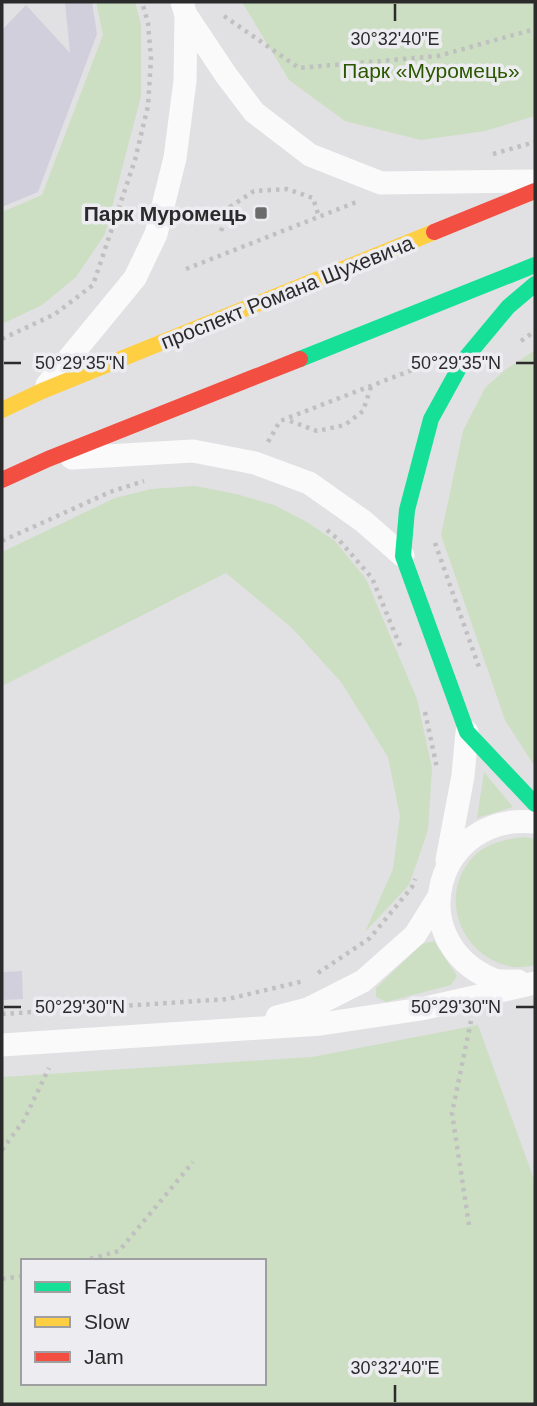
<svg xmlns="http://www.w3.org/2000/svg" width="537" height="1406" font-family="Helvetica,sans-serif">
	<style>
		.green { fill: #ccdfc2; fill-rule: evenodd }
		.building { fill: #d2cfdc }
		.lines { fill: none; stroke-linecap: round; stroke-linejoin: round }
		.path { stroke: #c0c0c1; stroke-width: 4.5; stroke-dasharray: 3.5 5; stroke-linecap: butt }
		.street { stroke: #fafafb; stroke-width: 23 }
		.fast { stroke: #16e098; stroke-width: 16 }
		.slow { stroke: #ffcf43; stroke-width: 16 }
		.jam { stroke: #f24e42; stroke-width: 16 }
		.ticks { fill: none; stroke: #2b2b2c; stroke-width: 2.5 }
		.poi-dot { fill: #6b6b6c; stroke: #ededf1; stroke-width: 2.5 }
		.labels { text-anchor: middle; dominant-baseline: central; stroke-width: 7; stroke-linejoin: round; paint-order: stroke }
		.park-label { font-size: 21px; fill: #2b5700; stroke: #ededf1 }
		.poi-label { font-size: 21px; font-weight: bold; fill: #2b2b2c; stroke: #ededf1; text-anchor: end }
		.street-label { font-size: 21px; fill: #2b2b2c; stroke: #ededf1 }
		.ticks-label { font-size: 18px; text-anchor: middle; fill: #2b2b2c; stroke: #ededf1; stroke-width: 7; stroke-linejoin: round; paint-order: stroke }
	</style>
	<rect width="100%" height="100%" fill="#e1e1e3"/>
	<path class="green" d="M96,2h39l6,22v72l-36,138 -29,43 -34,28 -40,19v-112l40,-17 61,-160z
		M242,2h293v114l-50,15 -64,9 -76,-19 -56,-41z
		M535,350v417l-30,-47 -64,-185 22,-104 22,-43 20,-18z
		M195,486l41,8 38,11 33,17 28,19 31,38 51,120 15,69 -4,62 -19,55 -44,47 28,-63 7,-53 -12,-59 -47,-75 -49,-54 -66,-55 -224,113v-134l113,-54 36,-9z
		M484,772l29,35 -36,11z
		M524,837l11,2v126c-7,1 -14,3 -21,2 -53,-8 -78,-72 -40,-111 14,-13 32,-17 50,-19z
		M434,941l23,35 -6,9 -65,17 -10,-5v-9l46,-44z
		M478,1025l57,157v222h-533v-327l310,-20zM23,1261h241v122h-241z"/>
	<path class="building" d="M65,2h27l5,32 -59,158 -36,15v-177l24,-25 44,48z
		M22,971l1,28 -21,1v-28z"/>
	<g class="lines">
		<path class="path" d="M224,16l75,52 139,-12 97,-27
			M493,154l42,-12
			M221,231l9,-24 24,-16 33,-2 26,9 6,19
			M186,269l173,-68
			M2,339l53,-25 38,-29 42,-125 13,-54 3,-47 -3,-36 -6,-21
			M521,341l14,-10
			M290,421l27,10 28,-6 18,-14 8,-24
			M268,442l12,-21 145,-56
			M327,530l12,10 33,38 29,70
			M2,541l108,-49 34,-11
			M435,543l45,127
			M425,712l12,56
			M318,973l52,-35 42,-51 3,-8
			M2,1014l226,-15 76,-18
			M2,1150l22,-30 25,-52
			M469,1225l-17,-112 19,-92
			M82,1261l37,-10 74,-89
			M2,1279l21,-3"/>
		<path class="street" d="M182,2l4,13 40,60 28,37 56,43 71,28 154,-2
			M47,385l88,-107 21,-44 19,-76 10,-77 1,-66
			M72,458l121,-7 62,12 54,20 54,38 40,35
			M447,860l16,-84 4,-44
			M518,981c-8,0 -19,1 -26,-2 -91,-39 -57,-167 43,-157
			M277,1017l31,-8 55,-28 52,-46 23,-37
			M2,1045l319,-21 100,-15 114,-26"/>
		<path class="fast" d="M535,284l-27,23 -45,54 -32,58 -24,91 -4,46 64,176 68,72
			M300,359l235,-94"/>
		<path class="slow" d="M2,410l40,-19 392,-159"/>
		<path class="jam" d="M434,232l101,-41
			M2,480l46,-21 252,-100"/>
	</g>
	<path class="ticks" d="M395,4v17M4,363h17M516,363h18M4,1007h17M516,1007h18M395,1385v17"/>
	<rect class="poi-dot" x="254" y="206" width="14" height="14" rx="3.5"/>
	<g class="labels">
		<g class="park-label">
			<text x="431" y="70">Парк «Муромець»</text>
		</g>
		<g class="poi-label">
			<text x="247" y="213">Парк Муромець</text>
		</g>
		<g class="street-label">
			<text transform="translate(287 292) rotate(-22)">проспект Романа Шухевича</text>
		</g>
	</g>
	<g class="ticks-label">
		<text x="395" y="45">30°32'40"E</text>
		<text x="80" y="369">50°29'35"N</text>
		<text x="456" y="369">50°29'35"N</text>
		<text x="80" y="1013">50°29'30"N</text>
		<text x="456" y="1013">50°29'30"N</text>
		<text x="395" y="1374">30°32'40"E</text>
	</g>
	<rect width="537" height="1406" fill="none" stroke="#2b2b2c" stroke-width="7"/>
	<rect x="21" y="1259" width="245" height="126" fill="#ededf1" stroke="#9f9fa2" stroke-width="2"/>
	<rect x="35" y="1282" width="35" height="10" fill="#16e098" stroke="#9f9fa2" stroke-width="2"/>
	<text x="84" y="1294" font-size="21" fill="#2b2b2c">Fast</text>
	<rect x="35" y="1317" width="35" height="10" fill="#ffcf43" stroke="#9f9fa2" stroke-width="2"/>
	<text x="84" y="1329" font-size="21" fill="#2b2b2c">Slow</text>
	<rect x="35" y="1352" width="35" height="10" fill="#f24e42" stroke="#9f9fa2" stroke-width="2"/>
	<text x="84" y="1364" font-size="21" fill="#2b2b2c">Jam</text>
</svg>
